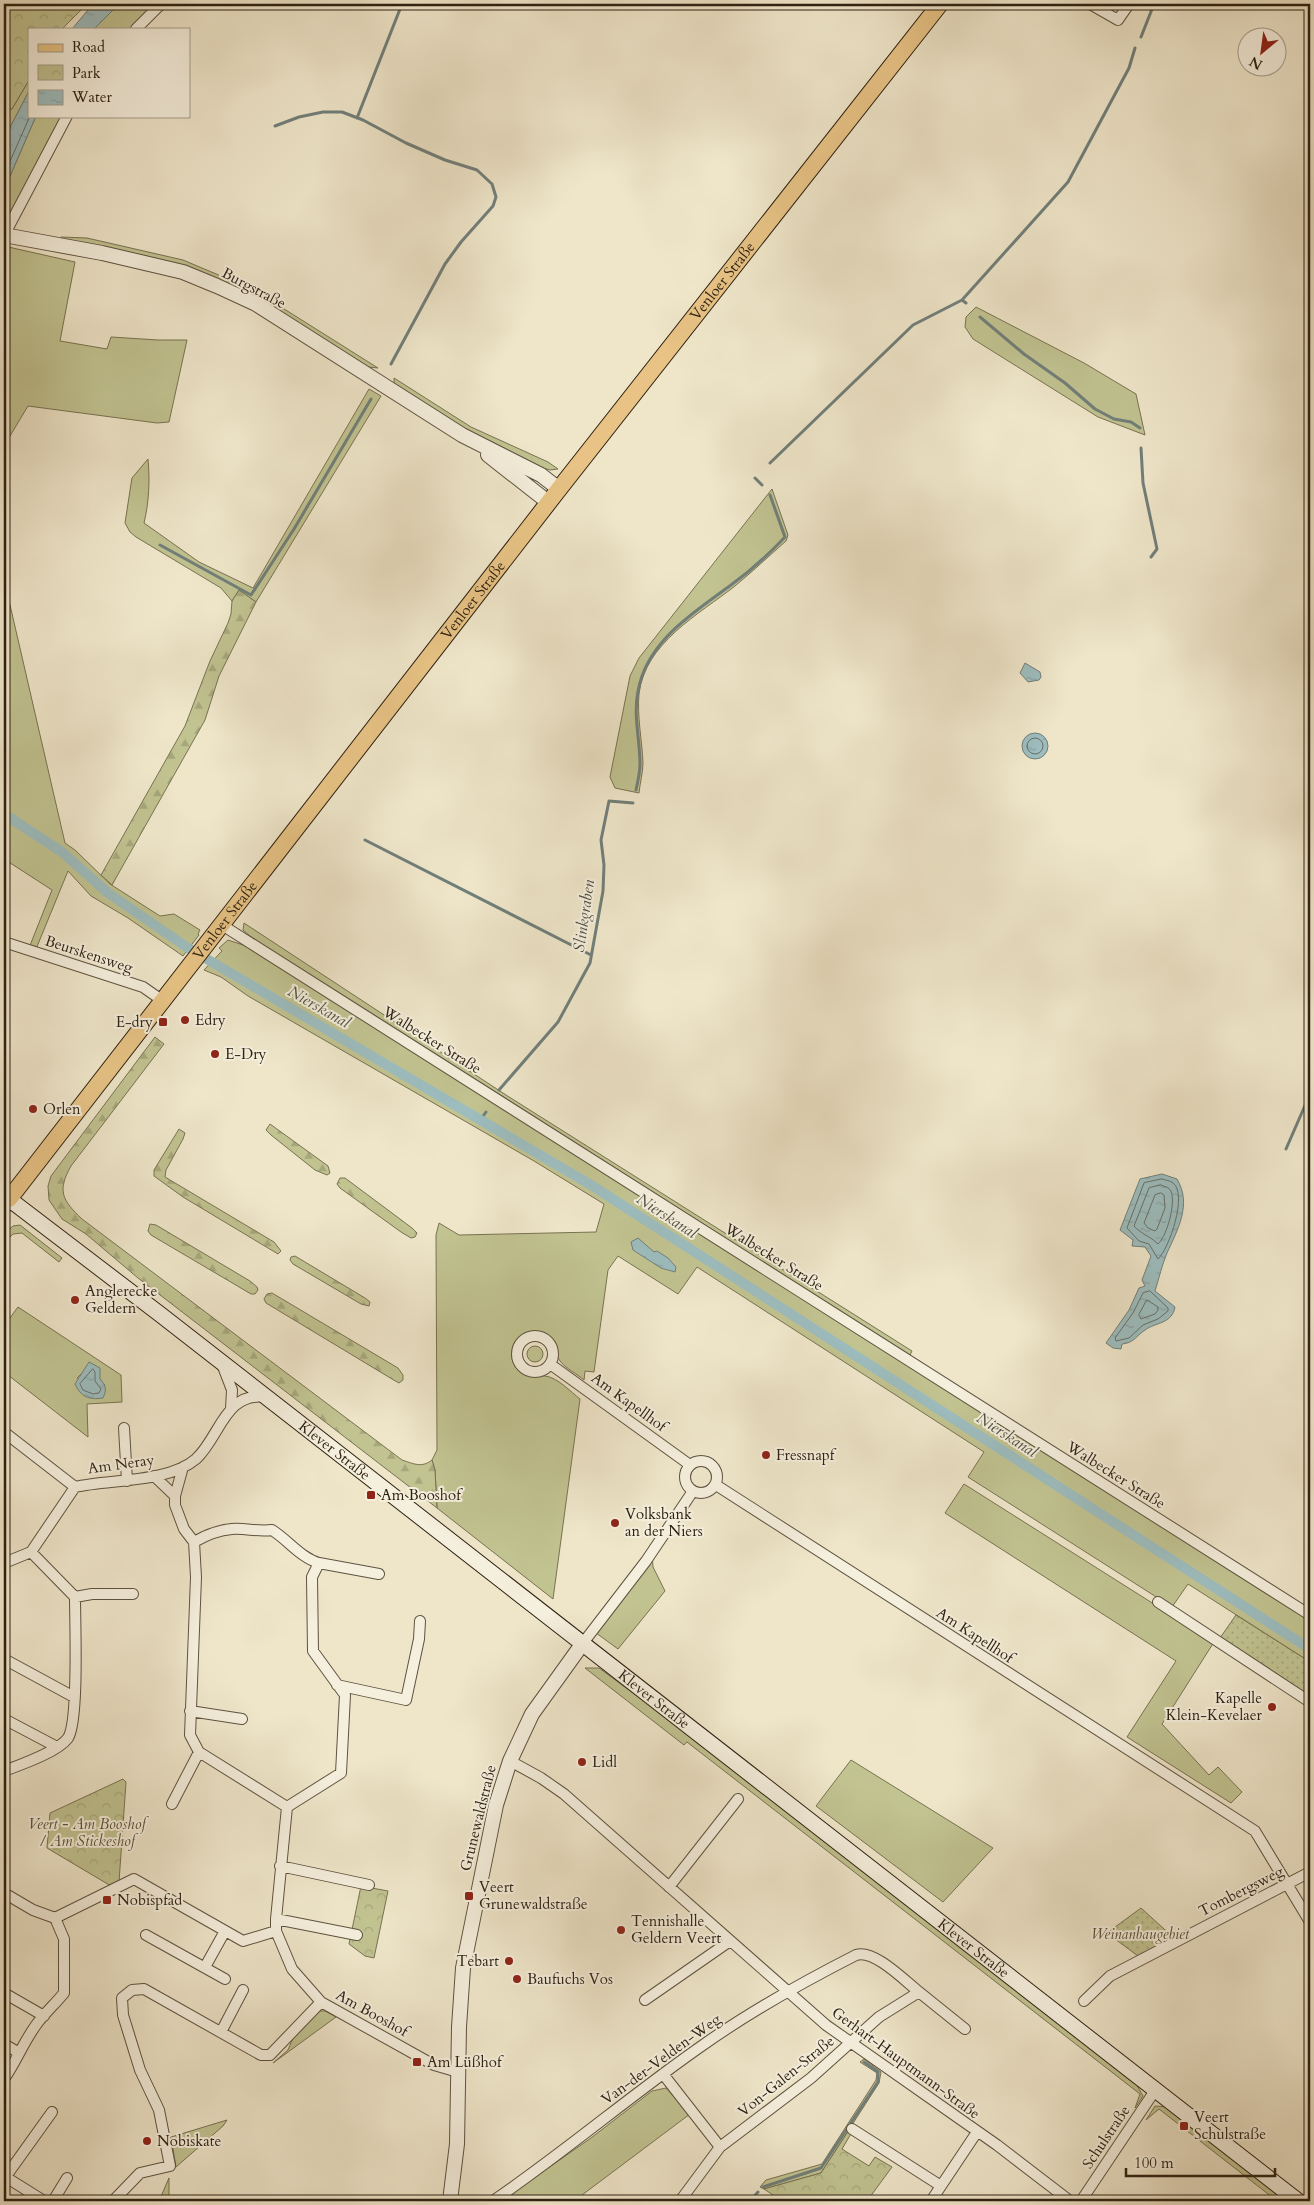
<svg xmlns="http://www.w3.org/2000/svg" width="1314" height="2205" font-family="Cardo,serif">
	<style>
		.grass { fill: #c1c391; stroke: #787252; fill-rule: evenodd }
		.forest { fill: url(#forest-firs); stroke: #787252 }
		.park { fill: url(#park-crowns); stroke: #787252 }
		.garden { fill: url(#garden-dots); stroke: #787252 }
		.water { fill: url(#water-ripples); stroke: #717f7a }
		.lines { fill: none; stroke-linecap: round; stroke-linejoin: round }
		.shore { stroke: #666f68; stroke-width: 1 }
		.stream { stroke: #717f7a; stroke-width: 3 }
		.canal { stroke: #9dbdbf; stroke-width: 10 }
		.minor-casing { stroke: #5e5240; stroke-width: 12 }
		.tertiary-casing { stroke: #5e5240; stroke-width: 16 }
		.secondary-casing { stroke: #2e2112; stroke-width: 17 }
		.primary-casing { stroke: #2e2112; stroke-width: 18 }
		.minor { stroke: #f5efdd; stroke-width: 10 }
		.tertiary { stroke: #f5efdd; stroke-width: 14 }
		.secondary { stroke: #f5efdd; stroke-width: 15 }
		.primary { stroke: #e8c385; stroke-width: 16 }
		.poi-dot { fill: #8f2418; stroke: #f5efdd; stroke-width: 2 }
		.labels { text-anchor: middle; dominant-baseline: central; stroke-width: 4; stroke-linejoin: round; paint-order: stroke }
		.street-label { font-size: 15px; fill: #2e2112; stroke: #f5efdd }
		.poi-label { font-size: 15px; fill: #2e2112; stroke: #f5efdd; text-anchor: start }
		.park-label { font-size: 15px; font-style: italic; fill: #5a5238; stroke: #f5efdd }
		.water-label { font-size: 16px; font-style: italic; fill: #4f5046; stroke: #f5efdd }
	</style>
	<defs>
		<pattern id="forest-firs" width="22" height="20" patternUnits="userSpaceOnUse" patternTransform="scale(1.25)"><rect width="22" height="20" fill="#c1c391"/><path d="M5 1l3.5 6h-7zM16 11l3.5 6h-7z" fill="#a6a77c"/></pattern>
		<pattern id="park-crowns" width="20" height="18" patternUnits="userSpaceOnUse" patternTransform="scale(1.25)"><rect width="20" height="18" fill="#c1c391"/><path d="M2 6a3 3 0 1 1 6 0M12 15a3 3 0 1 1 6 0" fill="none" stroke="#a6a77c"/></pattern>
		<pattern id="garden-dots" width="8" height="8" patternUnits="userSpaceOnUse" patternTransform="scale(1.25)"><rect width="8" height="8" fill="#c1c391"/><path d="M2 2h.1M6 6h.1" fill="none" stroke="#a6a77c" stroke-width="1.8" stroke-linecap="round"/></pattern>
		<pattern id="water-ripples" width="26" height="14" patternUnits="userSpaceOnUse" patternTransform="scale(1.25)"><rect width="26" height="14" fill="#9dbdbf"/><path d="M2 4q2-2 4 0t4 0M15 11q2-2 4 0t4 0" fill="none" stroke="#88a2a3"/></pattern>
	</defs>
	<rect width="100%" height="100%" fill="#efe6ca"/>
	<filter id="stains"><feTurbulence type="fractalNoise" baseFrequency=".004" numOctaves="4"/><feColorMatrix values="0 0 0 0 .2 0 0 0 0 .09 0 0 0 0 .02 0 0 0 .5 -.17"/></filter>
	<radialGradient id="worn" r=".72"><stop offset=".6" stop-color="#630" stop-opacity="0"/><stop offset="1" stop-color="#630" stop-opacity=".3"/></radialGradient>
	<path class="grass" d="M119,4h36l-24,25h-37z
		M29,80v11l-25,48v-31l8,1z
		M36,116h27l-58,108h-1v-34z
		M61,237l26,1 96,22 71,30 124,78 -10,-1 -116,-73 -67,-28 -124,-27z
		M4,246l71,16 -15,79 47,8 4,-12 47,3h29l-18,82 -12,1 -129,-17 -24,40z
		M976,307l108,56 52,31 9,41 -47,-18 -125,-78 -8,-12 1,-10z
		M394,378l77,49 77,35 10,7 -8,1 -10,-3 -74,-36 -68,-44 -4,-5z
		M369,389l12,7 -125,206 -17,-12 -7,11 -11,-13 -85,-51 -6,-5 -5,-9 6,-39 1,-6 16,-19c2,22 1,43 -4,64l55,39 54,26z
		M772,489l16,46 -2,6c-17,15 -34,31 -51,45 -37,29 -90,57 -96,108 -2,23 3,46 4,69 0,9 -3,20 -4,30l-24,-5 -5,-11 20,-101 9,-18z
		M4,579l61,264 10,7 35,34 50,32 14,-2 26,16 -2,4 1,1 -16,21 -55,-38 -37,-22 -23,-25 -32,78 -7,-1 23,-58 -48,-31z
		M244,923l262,172 406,256 -2,4 -660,-419 -7,-6z
		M228,940l18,6 1064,674v42l-122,-78 -16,23 -204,-130 16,-25 -287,-185 -19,27 -60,-38 -10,14 -14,102 -9,-1 -1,9c-7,-6 -19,-12 -24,-19 -7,-10 -1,-21 -17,-28 -21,-9 -41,18 -26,36 9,10 17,5 28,7 12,1 26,16 35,23l-27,200 -116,-91 -2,-38 -3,-10 5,-10 -1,-215 3,-12 20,12 137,-3 8,-28 -70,-43 -286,-165 -27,-19 -17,-7 18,-19 -3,-3z
		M20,1225l42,33 -3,4 -37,-29 -9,1 -9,9v-9l9,-8z
		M18,1307l103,68 1,27 -35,2 1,33 -84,-65v-46zM85,1370l20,15 -28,-7z
		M527 1354a8 8 0 1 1 16 0a8 8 0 1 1-16 0Z
		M964,1484l250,158 -52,82 47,51 9,-8 24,25 -11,11 -104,-66 49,-76 -231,-148z
		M652,1553l1,14 12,24 -47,58 -26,-19z
		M585,1668h14l93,68 442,344 9,16 -8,12 5,-14 -453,-352 -3,3z
		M851,1760l142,88 -50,54 -127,-96z
		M318,2011h7l11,6 -63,46 15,-13 7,-17z
		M864,2059l17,13 -2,11 -58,90 -57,16 -4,-2 6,-7 56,-16 54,-84 1,-7 -17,-11z
		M666,2088l24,26 -116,87h-73l90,-63 61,-47z
		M1155,2106l13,1 120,94h-11l-118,-92 -13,11z
		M227,2120l-4,6 -47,41 -5,-30z
		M169,2178v23h-10z"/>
	<path class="forest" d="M239,590l17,12 -37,74 -14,44 -93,165 -11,-10 84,-149 25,-65 18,-38 3,-9 1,-13z
		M155,1037l9,7 -93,122c-14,25 -9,34 11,53l320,241c12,4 20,8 30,0l3,10 2,38 -299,-230 -52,-44 -24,-15 -13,-19 -1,-14 3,-10z
		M270,1124l58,42 2,7 -3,2 -12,-5 -44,-35 -5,-5z
		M179,1129l6,4 -2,6 -17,31 -1,7 109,65 7,9 -3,3 -95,-57 -29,-21v-6z
		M340,1178h5l67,50 5,5 -2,4 -4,1 -10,-6 -61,-44 -3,-4z
		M150,1224l6,1 94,56 7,6 1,3 -3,4h-4l-100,-59 -3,-4z
		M295,1256l70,42 5,4 -1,4 -8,-2 -68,-40 -3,-4 1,-3z
		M272,1293l126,75 5,7v5l-4,3 -7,-4 -126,-76 -2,-4 3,-5z"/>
	<path class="park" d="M4,4h83l-25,25h-33v51l-17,29 -8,-1z
		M123,1779l3,3 -7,100 -8,4 -64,-38 3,-35z
		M361,1886l27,5 -14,67 -9,-2 -16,-12z
		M849,2130l3,2 -10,17 27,17 6,-9 17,10 -25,34h-85l-18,-12 57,-16z"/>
	<path class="garden" d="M1236,1615l74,47v36l-90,-60z
		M1141,1908l33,30 -36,18 -31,-23z"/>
	<path class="water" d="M93,4h26l-25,25h-22z
		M29,91v25h7l-32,74v-51z
		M1025,663l15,9 1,5 -2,3 -11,2 -8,-9z
		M1022 746a13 13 0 1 1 26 0a13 13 0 1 1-26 0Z
		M1162,1174l15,5c15,25 1,50 -10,74 -5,12 -8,25 -12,38l20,16c-3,17 -19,15 -30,23 -9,6 -11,13 -23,14l-1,5 -8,-1 -7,-5 23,-33 10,-22 6,-2 -3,-6 9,-24 -6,-9 -13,-1 1,-6 -13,-10 20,-51z
		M638,1238l16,14 3,-1 11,7 8,9 -1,5 -14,-4 -28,-18 -2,-8z
		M89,1362l11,6v11c6,7 7,10 3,19 -14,2 -22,-1 -28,-14z"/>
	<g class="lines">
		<path class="shore" d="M4,175l26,-59
			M1027 746a8 8 0 1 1 16 0a8 8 0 1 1-16 0Z
			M1162,1179c3,1 9,2 11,4 15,11 -4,66 -15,76l-9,-15 -10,-3 -12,-13 17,-45z
			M1161,1185c4,2 8,2 10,6 5,12 -4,45 -13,53 -8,-8 -17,-10 -24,-18l15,-38z
			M1161,1193l3,2 1,13 -8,21 -2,2 -7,-3 -4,-5 11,-28z
			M1150,1291l18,17v3l-10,8 -15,6 -14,13 -13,3 -1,-3 18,-25 10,-20z
			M1147,1300l11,7v3l-3,4 -14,5 -2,-4z
			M93,1369l2,3v9l6,8 -2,4 -6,1 -10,-4 -3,-6z"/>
		<path class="stream" d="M1141,37l13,-33
			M357,118l45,-114
			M275,126l24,-9 24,-5h19l21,8 43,23 39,17 32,10 15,14 4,13 -3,9 -32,36 -16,22 -54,100
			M962,300l106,-118 61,-114 6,-20
			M980,317l44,37 41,29 30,26 19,10 17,3 9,6
			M1141,448l2,35 14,66 -6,8
			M770,463l143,-138 49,-25 4,3
			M755,478l7,7
			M160,545l91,50 43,-66 77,-130
			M636,790c2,-9 4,-18 4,-26 0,-24 -7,-49 -2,-73 9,-50 55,-78 93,-106 18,-13 38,-31 54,-48l-15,-42
			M365,840l226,115
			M499,1090l59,-68 32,-59 13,-72 1,-26 -3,-25 8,-39 24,2
			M481,1119l5,-7
			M1286,1149l24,-55
			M763,2187l58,-19 57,-86v-10l-14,-10
			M750,2201l8,-9"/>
		<path class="canal" d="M4,814l58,38 46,41 80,55 403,237 719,464"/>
		<g class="minor-casing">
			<path id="minor" d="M1090,4l28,16 11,-16
				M136,29l25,-25
				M6,235l2,-7 59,-112
				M222,925l1088,690
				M4,942l139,45 20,14
				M517 1354a18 18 0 1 1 36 0a18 18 0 1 1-36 0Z
				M222,1364l10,26 -1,19
				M550,1364l140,101
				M124,1428l3,53
				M4,1432l71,55
				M685 1477a16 16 0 1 1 32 0a16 16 0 1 1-32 0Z
				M154,1476l21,20v9l9,24 10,13 2,35 -6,158 9,17 88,55 -11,112v12l16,38 29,33 113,63 24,7
				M716,1485l539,346 55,91
				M175,1496l8,-29
				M194,1542c12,-7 25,-12 38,-13 14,-1 26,3 40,1 16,10 29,28 47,33l-7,14 1,74 32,44 -4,78 -54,34
				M4,1563l27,-11 44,-65c35,-8 93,-4 121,-28 24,-22 29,-68 70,-62
				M319,1563l60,11
				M75,1597l17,-3h41
				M1158,1602l152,100
				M583,1643l63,-82 47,-70
				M4,1659l70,38
				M337,1685l69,15 13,-61 1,-18
				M190,1711l52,8
				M4,1719l53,28
				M510,1761l31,17 23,16 262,231 171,120 73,56
				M4,1771c16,-6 54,-19 64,-33 11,-17 7,-115 7,-141l-44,-45
				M172,1804l27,-52
				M280,1866l89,19
				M669,1887l69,-88
				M4,1893l29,17 22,8 9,21v54c-9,11 -20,21 -28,32 -13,18 -20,37 -32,54
				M55,1918l79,-39 109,62 33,-10
				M276,1919l81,16
				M146,1935l79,44
				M205,1967l20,-36
				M919,1992l46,37
				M4,1993l40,23
				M645,2000l85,-59
				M1084,2001l26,-25 200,-104
				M221,2032l22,-42
				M4,2044l15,9
				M663,2074l57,73
				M852,2129l89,57
				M4,2176l40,25
				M4,2179l48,-67
				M53,2201l14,-23
				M113,2201l27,-28 30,-7 -11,-56 -19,-40 -17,-55 -1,-17 10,-8 12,-1 117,66h9l51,-53
				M493,2201c72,-49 138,-106 210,-156 48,-34 100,-63 153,-90 18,-6 48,25 63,37l-40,25 -68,61 -91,69 -40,54
				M931,2201l46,-69
				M1081,2201l75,-112"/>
		</g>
		<g class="tertiary-casing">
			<path id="tertiary" d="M4,235l98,18 81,19 34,14 39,18 206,131 79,40 18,14
				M488,455l60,47
				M450,2201l7,-57 2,-117 4,-59 33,-163 14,-44 22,-47 51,-71"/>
		</g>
		<g class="secondary-casing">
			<g id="secondary">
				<path id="s1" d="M4,1206l5,-7 152,116 1137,886"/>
			</g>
		</g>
		<g class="primary-casing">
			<g id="primary">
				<path id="s2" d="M4,1195l5,4 550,-710 381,-485"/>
			</g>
		</g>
		<use href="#minor" class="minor"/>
		<use href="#tertiary" class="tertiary"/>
		<use href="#secondary" class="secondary"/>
		<use href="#primary" class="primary"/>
	</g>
	<g class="poi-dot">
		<circle cx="185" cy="1020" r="5"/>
		<rect x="158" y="1017" width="10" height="10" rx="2.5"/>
		<circle cx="215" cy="1054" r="5"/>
		<circle cx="33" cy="1109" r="5"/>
		<circle cx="75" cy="1300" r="5"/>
		<circle cx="766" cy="1455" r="5"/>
		<rect x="366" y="1490" width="10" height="10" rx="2.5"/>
		<circle cx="615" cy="1523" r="5"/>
		<circle cx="1272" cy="1707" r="5"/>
		<circle cx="582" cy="1762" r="5"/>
		<rect x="464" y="1891" width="10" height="10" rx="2.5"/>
		<rect x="102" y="1895" width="10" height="10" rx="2.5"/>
		<circle cx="621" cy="1930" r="5"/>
		<circle cx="509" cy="1961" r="5"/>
		<circle cx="517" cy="1979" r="5"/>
		<rect x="412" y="2057" width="10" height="10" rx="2.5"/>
		<rect x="1179" y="2121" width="10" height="10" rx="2.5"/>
		<circle cx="147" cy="2141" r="5"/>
	</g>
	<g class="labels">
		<g class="street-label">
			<text stroke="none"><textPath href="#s2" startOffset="1169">Venloer Straße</textPath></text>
			<text transform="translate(254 288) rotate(28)">Burgstraße</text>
			<text stroke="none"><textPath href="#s2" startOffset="764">Venloer Straße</textPath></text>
			<text stroke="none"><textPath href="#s2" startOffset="359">Venloer Straße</textPath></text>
			<text transform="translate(89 954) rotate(18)">Beurskensweg</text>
			<text transform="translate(432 1040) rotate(32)">Walbecker Straße</text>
			<text transform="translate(774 1257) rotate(32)">Walbecker Straße</text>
			<text transform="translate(629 1402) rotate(36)">Am Kapellhof</text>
			<text stroke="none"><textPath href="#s1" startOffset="420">Klever Straße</textPath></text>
			<text transform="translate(121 1464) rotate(-8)">Am Neray</text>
			<text transform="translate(1116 1475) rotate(32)">Walbecker Straße</text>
			<text transform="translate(975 1635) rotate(33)">Am Kapellhof</text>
			<text stroke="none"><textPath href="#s1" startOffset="825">Klever Straße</textPath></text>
			<text transform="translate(478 1818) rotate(-76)">Grunewaldstraße</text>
			<text transform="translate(1241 1891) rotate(-27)">Tombergsweg</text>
			<text stroke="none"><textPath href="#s1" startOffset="1230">Klever Straße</textPath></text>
			<text transform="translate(372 2013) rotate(29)">Am Booshof</text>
			<text transform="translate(661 2059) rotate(-36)">Van-der-Velden-Weg</text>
			<text transform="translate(906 2063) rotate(36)">Gerhart-Hauptmann-Straße</text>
			<text transform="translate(786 2076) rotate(-39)">Von-Galen-Straße</text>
			<text transform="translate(1106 2137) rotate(-56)">Schulstraße</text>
		</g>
		<g class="poi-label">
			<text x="195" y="1020">Edry</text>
			<text x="153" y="1022" text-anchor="end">E-dry</text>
			<text x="225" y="1054">E-Dry</text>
			<text x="43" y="1109">Orlen</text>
			<text x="85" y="1291">Anglerecke<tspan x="85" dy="17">Geldern</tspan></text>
			<text x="776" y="1455">Fressnapf</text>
			<text x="381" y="1495">Am Booshof</text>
			<text x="625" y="1514">Volksbank<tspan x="625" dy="17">an der Niers</tspan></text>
			<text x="1262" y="1698" text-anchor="end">Kapelle<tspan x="1262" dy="17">Klein-Kevelaer</tspan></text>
			<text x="592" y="1762">Lidl</text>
			<text x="479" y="1887">Veert<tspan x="479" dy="17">Grunewaldstraße</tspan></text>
			<text x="117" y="1900">Nobispfad</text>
			<text x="631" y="1921">Tennishalle<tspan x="631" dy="17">Geldern Veert</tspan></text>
			<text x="499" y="1961" text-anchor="end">Tebart</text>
			<text x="527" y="1979">Baufuchs Vos</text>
			<text x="427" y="2062">Am Lüßhof</text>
			<text x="1194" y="2117">Veert<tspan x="1194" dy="17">Schulstraße</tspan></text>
			<text x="157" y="2141">Nobiskate</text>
		</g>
		<g class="park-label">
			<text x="87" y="1824">Veert - Am Booshof<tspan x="87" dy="17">/ Am Stickeshof</tspan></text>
			<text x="1140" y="1934">Weinanbaugebiet</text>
		</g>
		<g class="water-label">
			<text transform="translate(584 916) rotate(-82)">Slinkgraben</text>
			<text transform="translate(319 1007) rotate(30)">Nierskanal</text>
			<text transform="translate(667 1216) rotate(33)">Nierskanal</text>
			<text transform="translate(1007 1435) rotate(33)">Nierskanal</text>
		</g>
	</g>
	<rect width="1314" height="2205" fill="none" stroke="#efe6ca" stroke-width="20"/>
	<rect x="5" y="5" width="1304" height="2195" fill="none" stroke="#2e2112" stroke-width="2.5"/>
	<rect x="10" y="10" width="1294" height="2185" fill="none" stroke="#2e2112"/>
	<rect x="28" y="28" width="162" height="90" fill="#f5efdd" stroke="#a59d8c"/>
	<rect x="38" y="44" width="25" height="8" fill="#e8c385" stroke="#a59d8c"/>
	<text x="72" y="52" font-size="15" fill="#2e2112">Road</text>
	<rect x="38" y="65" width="25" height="15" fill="url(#park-crowns)" stroke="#a59d8c"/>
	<text x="72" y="78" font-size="15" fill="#2e2112">Park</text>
	<rect x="38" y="90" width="25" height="15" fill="url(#water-ripples)" stroke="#a59d8c"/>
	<text x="72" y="102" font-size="15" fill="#2e2112">Water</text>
	<g transform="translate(1262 52) rotate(209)"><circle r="24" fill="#f5efdd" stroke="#a59d8c"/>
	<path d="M0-4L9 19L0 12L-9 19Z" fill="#8f2418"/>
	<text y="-8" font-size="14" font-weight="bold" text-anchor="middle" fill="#2e2112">N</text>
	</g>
	<path d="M1126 2168v8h149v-8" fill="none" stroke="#2e2112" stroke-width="2.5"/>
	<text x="1134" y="2168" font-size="15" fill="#2e2112" stroke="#f5efdd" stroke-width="4" paint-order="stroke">100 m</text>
	<rect width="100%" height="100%" filter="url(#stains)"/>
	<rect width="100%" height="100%" fill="url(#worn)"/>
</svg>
